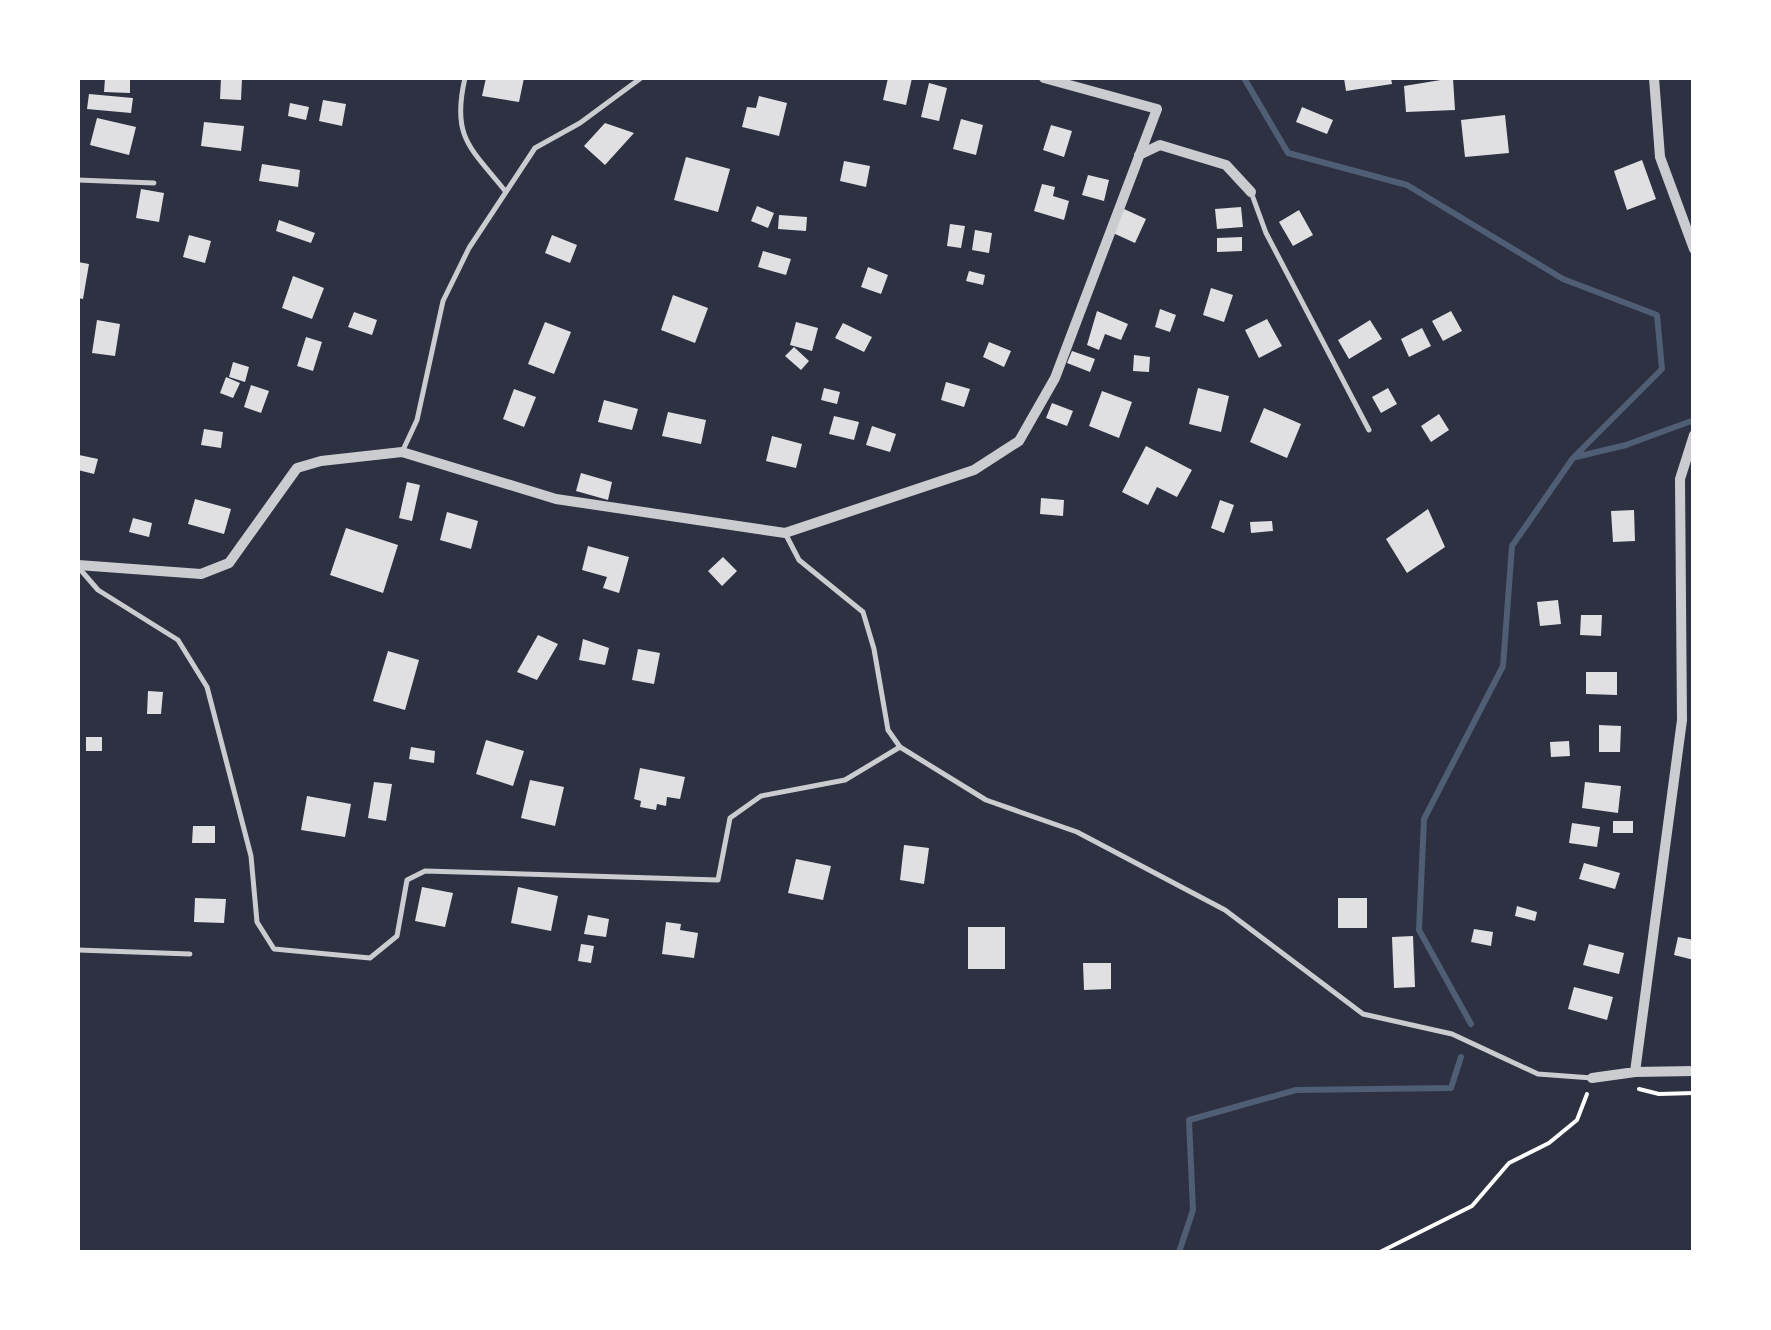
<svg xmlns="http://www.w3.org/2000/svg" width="1771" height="1330" font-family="Commissioner,sans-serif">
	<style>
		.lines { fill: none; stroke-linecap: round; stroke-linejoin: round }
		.stream { stroke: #4f5d75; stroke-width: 6 }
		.building { fill: #e0e0e3 }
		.path { stroke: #fff; stroke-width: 4 }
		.service { stroke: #caccd0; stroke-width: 5 }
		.minor { stroke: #caccd0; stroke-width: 10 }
	</style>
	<rect width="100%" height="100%" fill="#2d3142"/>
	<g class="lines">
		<path class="stream" d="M1244,78l44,75 119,32 156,94 94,36 5,54 -89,89 -61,88 -9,120 -79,153 -5,111 52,94
			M1576,457l50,-12 68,-25
			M1179,1252l14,-42 -4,-90 107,-30 155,-2 10,-31"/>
	</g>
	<path class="building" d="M105,78l25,1v14l-26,-1z
		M221,78h21l-1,22 -21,-1z
		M486,78h38l-5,24 -37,-6z
		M888,78h24l-6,27 -23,-5z
		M1344,78h47l1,6 -46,7z
		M1453,78l2,32 -49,2 -2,-26z
		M929,83l18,5 -8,33 -18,-4z
		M89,94l44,4 -2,15 -44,-4z
		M759,96l28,7 -8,33 -37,-9 5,-20 9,1z
		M323,100l23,4 -4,22 -23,-5z
		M290,103l19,4 -3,13 -18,-4z
		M1302,107l31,13 -6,14 -31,-12z
		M1505,115l4,38 -44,4 -4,-37z
		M97,118l39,9 -7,28 -39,-10z
		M961,119l22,6 -7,30 -23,-6z
		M204,122l40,4 -3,25 -40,-5z
		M605,123l29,10 -29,32 -21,-19z
		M1051,125l21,6 -8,26 -21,-7z
		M686,157l44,12 -12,43 -44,-12z
		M1642,160l14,39 -29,11 -13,-39z
		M844,161l26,5 -4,21 -26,-6z
		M262,164l38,6 -2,17 -39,-6z
		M1088,175l21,5 -5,21 -22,-6z
		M1042,184l13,3 -2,9 16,5 -5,19 -30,-9z
		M141,189l23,4 -5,29 -23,-4z
		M757,206l17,7 -6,15 -17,-7z
		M1241,207l2,20 -26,2 -2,-20z
		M1124,209l22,10 -11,24 -22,-10z
		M1299,210l14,25 -20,11 -14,-24z
		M779,215l28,2 -1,14 -28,-2z
		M279,220l36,13 -4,10 -35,-12z
		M950,224l15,2 -4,22 -14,-2z
		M975,230l17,3 -3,20 -17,-3z
		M189,235l22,6 -6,22 -22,-6z
		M552,235l25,10 -7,18 -25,-10z
		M1242,237v14l-25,1v-14z
		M763,251l28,8 -5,16 -28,-8z
		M78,262l11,2 -6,35 -5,-1z
		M868,267l20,8 -7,19 -20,-7z
		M969,271l16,4 -2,10 -17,-4z
		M293,276l31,12 -12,31 -30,-11z
		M1211,288l22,7 -9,27 -21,-7z
		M673,295l35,13 -13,35 -34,-13z
		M1160,309l16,6 -6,17 -15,-5z
		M1097,311l31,13 -7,16 -16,-6 -6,16 -12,-5z
		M1451,311l11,20 -19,10 -11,-20z
		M354,312l23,8 -5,15 -24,-8z
		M1267,319l15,27 -23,12 -14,-28z
		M97,320l23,4 -5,32 -23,-3z
		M1370,320l12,19 -33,20 -11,-19z
		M545,322l26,10 -17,42 -26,-10z
		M796,322l22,6 -6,23 -22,-6z
		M843,323l29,14 -8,15 -29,-14z
		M1422,328l9,18 -22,11 -8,-18z
		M306,337l16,5 -9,29 -16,-5z
		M989,342l22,9 -7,16 -21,-10z
		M794,347l15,14 -8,9 -16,-14z
		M1072,351l23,8 -5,13 -23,-9z
		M1134,355l16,2 -1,15 -16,-1z
		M233,362l16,5 -4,15 -16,-5z
		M226,377l14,6 -7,15 -13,-5z
		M946,382l24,7 -6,18 -23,-7z
		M251,385l18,6 -8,22 -17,-6z
		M824,388l16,4 -3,12 -16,-4z
		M1198,388l31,8 -8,36 -32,-8z
		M1388,388l9,16 -16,9 -9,-16z
		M514,389l22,8 -12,30 -21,-8z
		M1102,391l30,11 -13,36 -30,-12z
		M604,400l34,9 -6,21 -34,-8z
		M1052,403l21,8 -6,15 -21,-8z
		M1264,408l37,16 -14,34 -37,-16z
		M668,412l38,8 -5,24 -39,-8z
		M1439,414l10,16 -18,12 -10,-16z
		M834,416l25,6 -5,18 -25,-6z
		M872,426l24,8 -6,18 -24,-7z
		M204,429l19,3 -2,16 -20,-3z
		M772,436l30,8 -6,24 -30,-7z
		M1146,446l46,24 -15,27 -20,-10 -9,18 -26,-13z
		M79,455l19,4 -4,15 -16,-4z
		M581,473l31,9 -4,18 -32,-9z
		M407,482l13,3 -8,36 -13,-3z
		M1041,498l23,2 -1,16 -23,-2z
		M195,499l36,10 -7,25 -36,-10z
		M1220,500l14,5 -10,28 -13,-5z
		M1428,509l17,38 -38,26 -21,-34z
		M1634,510l1,31 -22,1 -2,-31z
		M447,512l31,9 -7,28 -31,-9z
		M133,518l19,5 -3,14 -20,-5z
		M1272,521l1,10 -22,2 -1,-11z
		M346,528l52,17 -15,48 -53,-18z
		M588,546l41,11 -10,36 -16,-5 4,-11 -25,-7z
		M723,557l14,14 -15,15 -14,-15z
		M1558,600l3,24 -21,2 -3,-24z
		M1581,615h21l-1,21 -21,-1z
		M538,635l20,9 -21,36 -20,-8z
		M583,639l26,9 -4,17 -26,-5z
		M638,649l22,4 -6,31 -22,-4z
		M388,651l31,9 -14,50 -32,-9z
		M1586,672h31v23l-31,-1z
		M148,691l15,1 -2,22h-14z
		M1599,725l22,1 -1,26h-21z
		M86,737h16v14h-16z
		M486,740l38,11 -11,35 -37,-12z
		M1569,741l1,15 -19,1 -1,-15z
		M411,747l24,4 -1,12 -25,-4z
		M640,768l45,9 -5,22 -13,-2 -1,9 -9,-2 -1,6 -16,-3 1,-6 -7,-2z
		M530,780l34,7 -9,39 -34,-8z
		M374,782l18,2 -6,37 -18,-3z
		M1585,782l36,4 -3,27 -36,-5z
		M307,796l44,8 -6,33 -44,-7z
		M1613,821h20v12h-20z
		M1572,823l28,4 -3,20 -28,-4z
		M193,826h22v17h-23z
		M904,845l25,3 -5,36 -24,-4z
		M796,859l35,7 -8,34 -35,-7z
		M1584,863l36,10 -5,16 -36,-10z
		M422,887l31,6 -8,34 -30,-6z
		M518,887l40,9 -7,35 -40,-8z
		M195,898l31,1 -2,24 -30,-1z
		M1338,898h29v30h-29z
		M1517,906l20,6 -2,9 -20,-5z
		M588,915l21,4 -3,18 -22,-3z
		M666,922l15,2 -1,6 18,3 -4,25 -32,-4z
		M968,927h37v42h-37z
		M1474,929l19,3 -2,14 -20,-4z
		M1413,936l2,51 -21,1 -2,-51z
		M1678,937l16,3v20l-20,-5z
		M581,944l13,2 -3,17 -13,-2z
		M1589,944l35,9 -5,21 -36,-9z
		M1083,963h28v26l-27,1z
		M1574,987l39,10 -6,23 -39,-11z"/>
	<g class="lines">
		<path class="path" d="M1639,1089l20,5 35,-1
			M1380,1252l92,-46 37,-43 40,-20 28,-23 10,-26"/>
		<path class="service" d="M465,78c-14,60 6,70 41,114
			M78,180l76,3
			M1251,192l15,41 103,197
			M403,450l14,-30 26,-119 26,-53 66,-100 45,-25 61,-45
			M785,533l14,27 64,52 11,37 14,81 12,17 86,53 91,32 148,78 138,104 89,20 86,40 54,4
			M79,568l19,22 80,50 29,47 44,169 6,66 17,27 96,9 27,-22 10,-56 18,-9 293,9 12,-62 31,-22 84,-16 55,-33
			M78,950l112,4"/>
		<path class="minor" d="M1654,78l6,79 34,92
			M1139,155l21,-10 66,20 25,27
			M78,565l123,9 28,-11 68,-95 24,-7 81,-9 154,47 229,34 189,-63 45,-29 36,-63 102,-269 -113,-31
			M1635,1072l47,-352 -2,-241 14,-44
			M1592,1078l43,-6 59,-1"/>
	</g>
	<rect width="1771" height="1330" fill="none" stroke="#ffffff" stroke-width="160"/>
</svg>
